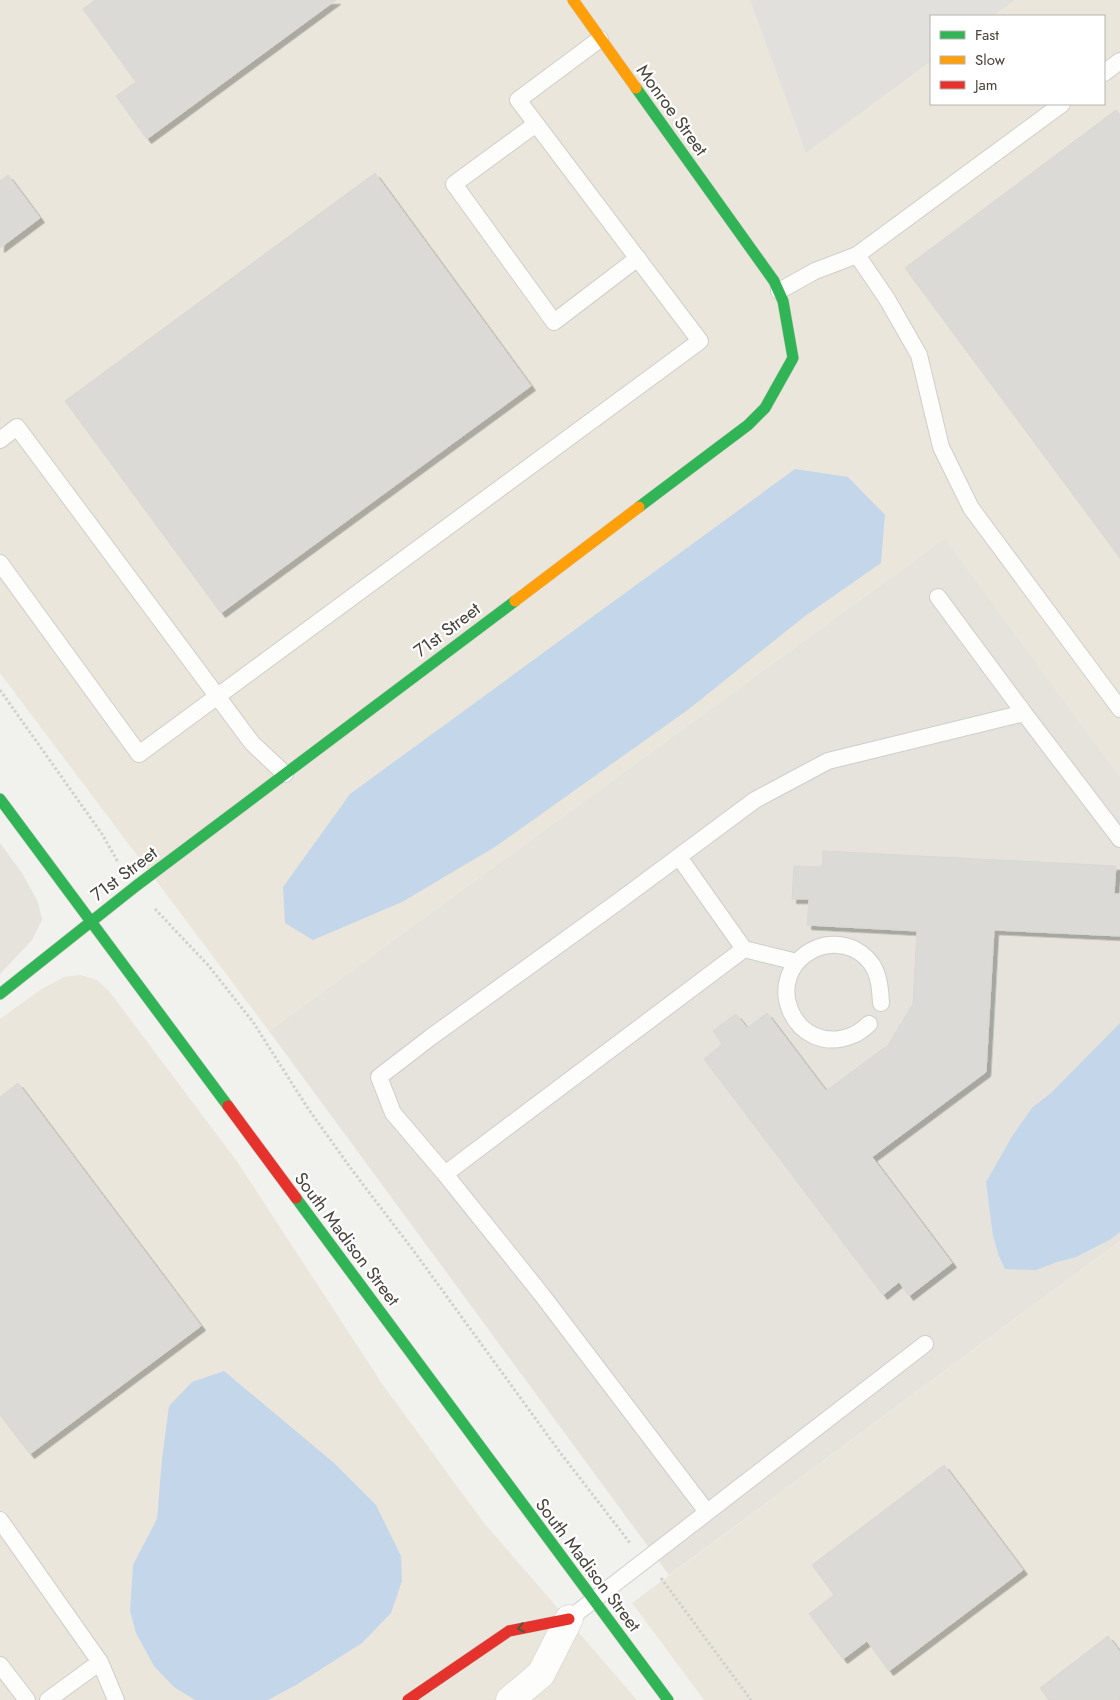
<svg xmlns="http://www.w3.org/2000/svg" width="1120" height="1700" font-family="Jost,sans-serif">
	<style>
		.residential { fill: #e5e3dc }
		.commercial { fill: #ebe6db; fill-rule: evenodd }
		.parking { fill: #e1e0dd }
		.water { fill: #c3d6ea }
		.building { fill: #dbdad6; stroke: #d9d8d3; filter: url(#shadow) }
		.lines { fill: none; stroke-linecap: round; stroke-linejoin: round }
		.lane-casing { stroke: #cfceca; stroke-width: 18 }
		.street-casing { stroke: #cfceca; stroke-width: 29 }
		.fast-casing { stroke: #cfcec5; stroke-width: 12 }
		.slow-casing { stroke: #cfcec5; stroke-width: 12 }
		.jam-casing { stroke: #cfcec5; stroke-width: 12 }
		.path { stroke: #d1d1cb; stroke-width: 3; stroke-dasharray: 2.5 2.5; stroke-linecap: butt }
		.lane { stroke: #fdfdfc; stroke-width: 16 }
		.street { stroke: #fdfdfc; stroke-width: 28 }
		.fast { stroke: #30b455; stroke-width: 11 }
		.slow { stroke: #ff9f0a; stroke-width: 11 }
		.jam { stroke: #e5322d; stroke-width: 11 }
		.oneway { stroke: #415f41 }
		.labels { text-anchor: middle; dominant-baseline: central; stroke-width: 4.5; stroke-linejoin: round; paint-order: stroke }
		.street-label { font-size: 18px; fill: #47433a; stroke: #fff }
	</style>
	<defs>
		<filter id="shadow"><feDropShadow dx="4.5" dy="4.5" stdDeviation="0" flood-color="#0004"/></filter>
	</defs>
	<rect width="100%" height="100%" fill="#f1f1ed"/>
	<path class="residential" d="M945,538l175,239v464l-451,334 -400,-544z
		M0,843l22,30 16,29 4,18 -10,20 -32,34z"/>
	<path class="commercial" d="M0,0h1120v777l-175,-239 -676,493 -269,-358zM931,16h173v88h-173z
		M80,975l17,5 12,11 127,169 147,225 101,138 153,177h-637v-681l40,-29 24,-13z
		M1120,1241v459h-416l-72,-97z"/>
	<path class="parking" d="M750,0h265l-22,16h-62v45l-125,92z"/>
	<path class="water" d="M795,469l53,8 37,38 -4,48 -76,53 -116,93 -194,138 -93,55 -89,38 -28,-17 -2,-36 67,-93z
		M1120,1023v209l-9,7 -35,18 -19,5 -21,8 -31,-1 -6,-13 -6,-20 -7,-54 27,-47 19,-27 20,-16z
		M224,1371l110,92 42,42 25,51 1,25 -11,32 -29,30 -66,42 -28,15h-73l-21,-13 -20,-21 -18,-33 -6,-22 3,-46 24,-46 5,-60 7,-53 23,-24z"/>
	<path class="building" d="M95,0h241l-189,139 -31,-43 20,-14 -53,-73z
		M1116,110l4,5v443l-215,-290z
		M375,173l156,213 -310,227 -156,-212z
		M8,175l32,43 -40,30v-67z
		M823,851l293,15 -2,28h6v42l-126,-6 -8,142 -114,85 80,106 -43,33 -10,-14 -16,13 -179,-236 18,-15 -9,-13 23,-17 11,14 20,-15 59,78 62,-46 25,-41 4,-73 -110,-6 2,-26h-17l2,-33 28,1z
		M18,1083l183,243 -171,128 -30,-39v-318z
		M944,1465l79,105 -134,101 -22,-30 -24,18 -34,-45 25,-19 -22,-30z
		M1108,1636l12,16v48h-71l-9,-12z"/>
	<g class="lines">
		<g class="lane-casing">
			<path id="lane" d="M1104,73l16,-12
				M536,124l-82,60 100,138 84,-64
				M857,255l30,44 32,56 22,92 30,61 149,201
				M779,291l36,-20 42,-16 205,-151
				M0,440l17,-13 235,316 33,31
				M0,563l139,191 561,-413 -182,-241 82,-61
				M938,597l86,116
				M744,949l53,13
				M869,1024c-5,4 -10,9 -16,11 -59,25 -96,-61 -36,-87 11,-5 26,-4 37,1 23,12 26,30 27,54
				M445,1174l299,-225 -65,-92
				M707,1512l-165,-217 -97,-121 -52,-61 -14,-36 52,-40 188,-136 136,-101 73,-39 196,-48 96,126
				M0,1520l100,142 16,38
				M569,1619l356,-275
				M0,1665l27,35
				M48,1700l52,-38"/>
		</g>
		<g class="street-casing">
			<path id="street" d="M510,1700l31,-26 28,-55"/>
		</g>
		<g class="fast-casing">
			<path id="fast" d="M636,88l138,193 9,20 10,57 -28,50 -17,17 -109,82
				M0,799l228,307
				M0,994l136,-108 379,-285
				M296,1198l372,502"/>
		</g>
		<g class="slow-casing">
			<path id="slow" d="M573,0l63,88
				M515,601l124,-94"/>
		</g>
		<g class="jam-casing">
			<path id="jam" d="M228,1106l68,92
				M408,1700l101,-69 60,-12"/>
		</g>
		<path class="path" d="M0,690l102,144 16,28
			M155,909l53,56 45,57 54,85 45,63 61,80 146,201 71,92
			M661,1578l90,122"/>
		<use href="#lane" class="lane"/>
		<use href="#street" class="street"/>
		<use href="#fast" class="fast"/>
		<use href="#slow" class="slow"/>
		<use href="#jam" class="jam"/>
	</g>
	<defs><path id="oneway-chevron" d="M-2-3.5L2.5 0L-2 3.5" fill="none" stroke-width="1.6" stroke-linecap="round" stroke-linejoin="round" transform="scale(1.25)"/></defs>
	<use class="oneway" href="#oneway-chevron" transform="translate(521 1628) rotate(169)"/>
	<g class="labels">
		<g class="street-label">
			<text transform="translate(672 110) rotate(54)">Monroe Street</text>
			<text transform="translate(447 630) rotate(-37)">71st Street</text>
			<text transform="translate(124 874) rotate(-37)">71st Street</text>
			<text transform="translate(347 1239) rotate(53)">South Madison Street</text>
			<text transform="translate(588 1565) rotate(53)">South Madison Street</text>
		</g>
	</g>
	<rect x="930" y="15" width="175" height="90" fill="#ffffff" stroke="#b5b4b0"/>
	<rect x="940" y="31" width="25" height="8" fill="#30b455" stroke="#b5b4b0"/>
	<text x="975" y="40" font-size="15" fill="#47433a">Fast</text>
	<rect x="940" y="56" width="25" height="8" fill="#ff9f0a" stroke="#b5b4b0"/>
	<text x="975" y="65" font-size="15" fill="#47433a">Slow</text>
	<rect x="940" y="81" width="25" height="8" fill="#e5322d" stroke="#b5b4b0"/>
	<text x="975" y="90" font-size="15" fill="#47433a">Jam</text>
</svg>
